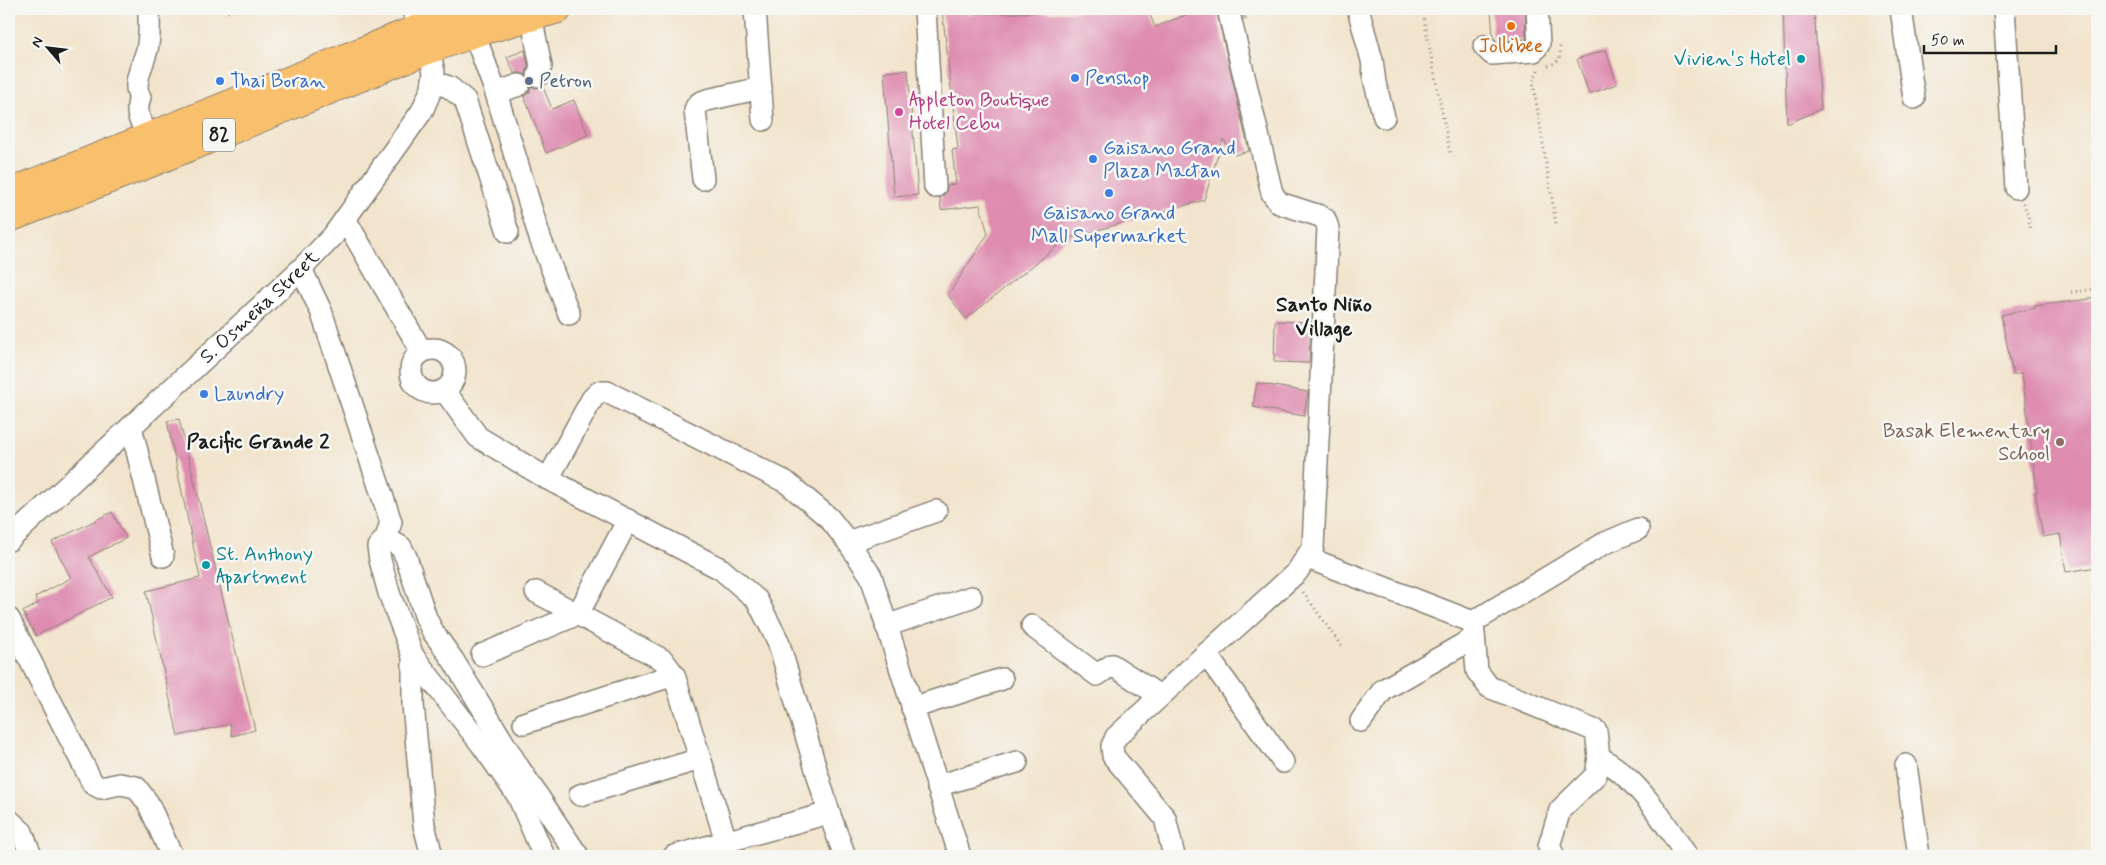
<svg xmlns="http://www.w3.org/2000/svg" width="2106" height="865" font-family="Mynerve,sans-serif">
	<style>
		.building { fill: #de8cb0 }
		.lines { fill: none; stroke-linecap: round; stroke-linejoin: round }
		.minor-tunnel { stroke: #c7bca9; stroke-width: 21; stroke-dasharray: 21 11; stroke-linecap: butt }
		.minor-casing { stroke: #878074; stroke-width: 24 }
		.major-casing { stroke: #878074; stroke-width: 30 }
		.path { stroke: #878074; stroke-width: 3; stroke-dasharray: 1 4; stroke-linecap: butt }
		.minor { stroke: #fff; stroke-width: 21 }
		.major { stroke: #f8bf6c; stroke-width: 28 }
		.food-dot { fill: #e8710a; stroke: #f6f6f2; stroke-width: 2 }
		.culture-dot { fill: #0f9aa8; stroke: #f6f6f2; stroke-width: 2 }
		.shop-dot { fill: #3f7fe0; stroke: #f6f6f2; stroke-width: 2 }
		.service-dot { fill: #5c6f8a; stroke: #f6f6f2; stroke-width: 2 }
		.hotel-dot { fill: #d1479c; stroke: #f6f6f2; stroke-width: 2 }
		.education-dot { fill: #8d6e63; stroke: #f6f6f2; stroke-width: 2 }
		.labels { text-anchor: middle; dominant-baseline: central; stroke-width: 5; stroke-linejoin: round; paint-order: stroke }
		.shield { fill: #f6f6f2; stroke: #5d5d5c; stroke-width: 1 }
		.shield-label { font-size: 19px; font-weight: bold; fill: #1c1c1c }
		.food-label { font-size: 20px; fill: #c56008; stroke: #f6f6f2 }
		.culture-label { font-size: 20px; fill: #0d838f; stroke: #f6f6f2; text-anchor: end }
		.shop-label { font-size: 20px; fill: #366cbe; stroke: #f6f6f2; text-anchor: start }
		.service-label { font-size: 20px; fill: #4e5e75; stroke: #f6f6f2; text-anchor: start }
		.hotel-label { font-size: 20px; fill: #b23c85; stroke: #f6f6f2; text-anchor: start }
		.street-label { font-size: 20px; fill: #1c1c1c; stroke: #f6f6f2 }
		.education-label { font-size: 20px; fill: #785e54; stroke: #f6f6f2; text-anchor: end }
		.neighbourhood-label { font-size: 21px; font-weight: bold; fill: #1c1c1c; stroke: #f6f6f2 }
	</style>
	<rect width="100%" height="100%" fill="#f6f6f2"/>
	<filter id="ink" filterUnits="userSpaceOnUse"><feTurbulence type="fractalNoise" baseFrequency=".02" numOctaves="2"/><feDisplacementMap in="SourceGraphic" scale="10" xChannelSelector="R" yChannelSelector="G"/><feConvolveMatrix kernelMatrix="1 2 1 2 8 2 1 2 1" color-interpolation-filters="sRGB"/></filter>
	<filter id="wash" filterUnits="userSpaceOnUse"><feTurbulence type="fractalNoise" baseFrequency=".0096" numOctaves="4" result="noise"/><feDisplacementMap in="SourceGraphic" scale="20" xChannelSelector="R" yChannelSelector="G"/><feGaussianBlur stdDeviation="1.12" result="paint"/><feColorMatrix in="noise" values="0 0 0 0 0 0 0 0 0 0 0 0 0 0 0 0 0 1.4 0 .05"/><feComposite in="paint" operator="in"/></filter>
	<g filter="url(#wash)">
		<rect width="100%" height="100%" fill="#f2e4cc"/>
		<g id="blocks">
			<path class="building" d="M942,9h23v5l183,-4 7,17 46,-18h15l33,142 -15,4 -11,-16 -19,61 -138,39 -100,80 -18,-24 40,-61 -8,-29 -39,5 -1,-12 6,-5 1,-8 9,-1 -4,-34 6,-1z
				M1491,9h34l1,30 -29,2 -4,-4z
				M1783,9h31l7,100 -34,15z
				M525,50l3,15 -2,10 -5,-2h-7l-7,-16z
				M1606,50l11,34 -28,10 -12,-35z
				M908,70l10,125 -24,2 -10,-125z
				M531,86l4,2 8,-1 9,22 22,-9 14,35 -42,18 -22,-57 5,-3z
				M2097,298v269l-31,5 -6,-38 -17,3 -8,-45h2l-15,-119 -9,2 -12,-60 34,-7v-2z
				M1275,321l36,1 -2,41 -35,-1z
				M1257,383l51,9 -4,24 -51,-9z
				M179,419l76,311 -23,6 -2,-12 -52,12 -32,-145 54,-13 -33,-157z
				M112,512l14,26 -37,19 23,40 -76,39 -13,-24 16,-9 -4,-6 36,-19 -19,-36z"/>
		</g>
	</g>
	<g filter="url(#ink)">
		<use href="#blocks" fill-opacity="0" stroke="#878074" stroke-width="1"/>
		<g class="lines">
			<path class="minor-tunnel" d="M1238,11l6,-2"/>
			<g class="minor-casing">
				<g id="minor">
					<path d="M149,9c0,11 1,24 -1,35 -1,15 -18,39 -8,53 -6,17 1,26 10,40"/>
					<path d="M755,9l8,111"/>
					<path d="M925,9l10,178"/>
					<path d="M1358,9l14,51 3,23 9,34"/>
					<path d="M1901,9l13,89"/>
					<path d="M2004,9l12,179"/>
					<path d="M531,16l10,50 -3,10"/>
					<path d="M474,33l22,60 44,145 29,76"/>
					<path d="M1484,46l8,8 42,-3 5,-7 -2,-35"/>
					<path d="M433,82l16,5 16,13 43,132"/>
					<path d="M496,93l23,-8"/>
					<path d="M703,179l-8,-68c1,-8 6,-9 12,-11l54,-12"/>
					<path d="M345,219l77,133"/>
					<path d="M301,269l20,42 70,211 -5,16 -8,9 2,13 9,33 24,63 69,89 36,51 26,60"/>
					<circle cx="433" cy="371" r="22"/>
					<path d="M444,390l34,47 70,42 173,90 36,31 21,41 51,172 16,43"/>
					<path d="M131,427l32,129"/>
					<path d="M548,479l44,-80 7,-7h8l179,90 43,36 19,24 23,34 89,280"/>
					<path d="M386,538l15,9 5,10 20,61 7,14 20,28 66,108 59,88"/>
					<path id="s1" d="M9,540l292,-271 32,-33 89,-125 10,-23 2,-16 -5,-22 -7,-22 -10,-19"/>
					<path d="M848,542l88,-31"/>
					<path d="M1308,558l165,64"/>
					<path d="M536,592l127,68 11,15 52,166"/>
					<path d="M9,619l84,165 8,4 19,-4 16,3 12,16 24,53"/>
					<path d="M886,626l85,-29"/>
					<path d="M1032,626l65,49 15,-10 48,31"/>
					<path d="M1206,654l77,108"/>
					<path d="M482,655l96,-41 50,-94"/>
					<path d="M413,656v48l11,121 8,31"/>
					<path d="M912,708l90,-29"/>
					<path d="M1361,721l22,-31 91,-52"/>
					<path d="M524,723l150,-48"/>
					<path d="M1599,757c8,5 18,11 25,18 26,23 44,53 63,81"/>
					<path d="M1906,765l13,91"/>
					<path d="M937,786l80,-24"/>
					<path d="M580,795l120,-36"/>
					<path d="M9,820l13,12 9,24"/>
					<path d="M674,856l155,-43"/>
					<path d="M1174,856l-9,-38 -52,-62 -1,-10 4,-9 90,-83 91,-82 16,-25 15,-319 -3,-9 -5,-3 -41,-13 -7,-10 -44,-184"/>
					<path d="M1554,856l-5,-10 11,-36 36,-35 3,-18 -3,-26 -107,-44 -12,-16 -4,-49 130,-78 35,-15"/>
				</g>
			</g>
			<g class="major-casing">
				<path id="major" d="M9,193l406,-163 69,-21
					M9,218l139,-54 274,-112 52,-19 84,-24"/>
			</g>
			<path class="path" d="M227,9l-1,3 17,-3
				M1060,9v3
				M1422,9l28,144
				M1548,66l7,-3 5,-5v-14
				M1538,70l-5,12 23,142
				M2023,203l5,12 3,16
				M2071,292l26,-3
				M1303,592l39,55
				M2094,839h3"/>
			<use href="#minor" class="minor"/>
			<use href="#major" class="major"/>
		</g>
	</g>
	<circle class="food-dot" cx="1511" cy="26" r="5"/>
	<g class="culture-dot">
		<circle cx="1801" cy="59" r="5"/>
		<circle cx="206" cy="565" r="5"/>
	</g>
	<g class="shop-dot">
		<circle cx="1075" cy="78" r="5"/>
		<circle cx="220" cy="81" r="5"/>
		<circle cx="1093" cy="159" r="5"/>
		<circle cx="1109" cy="193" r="5"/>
		<circle cx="204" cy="394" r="5"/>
	</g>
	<circle class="service-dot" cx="529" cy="81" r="5"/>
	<circle class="hotel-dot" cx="899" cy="112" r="5"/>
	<circle class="education-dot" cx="2060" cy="442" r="5"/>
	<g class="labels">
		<rect class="shield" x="203" y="118.5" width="32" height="33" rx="4"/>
		<g class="shield-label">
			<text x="219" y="135">82</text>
		</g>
		<g class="food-label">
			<text x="1511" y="46">Jollibee</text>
		</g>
		<g class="culture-label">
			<text x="1791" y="59">Vivien's Hotel</text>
			<text x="216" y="554" text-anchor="start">St. Anthony<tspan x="216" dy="23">Apartment</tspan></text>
		</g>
		<g class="shop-label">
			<text x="1085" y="78">Penshop</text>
			<text x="230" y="81">Thai Boran</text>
			<text x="1103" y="148">Gaisano Grand<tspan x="1103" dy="23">Plaza Mactan</tspan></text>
			<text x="1109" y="213" text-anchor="middle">Gaisano Grand<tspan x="1109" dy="23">Mall Supermarket</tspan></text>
			<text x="214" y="394">Laundry</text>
		</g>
		<g class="service-label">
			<text x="539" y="81">Petron</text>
		</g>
		<g class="hotel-label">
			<text x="909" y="100">Appleton Boutique<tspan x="909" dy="23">Hotel Cebu</tspan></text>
		</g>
		<g class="street-label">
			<text stroke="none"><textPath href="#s1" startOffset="342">S. Osmeña Street</textPath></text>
		</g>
		<g class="education-label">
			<text x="2050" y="431">Basak Elementary<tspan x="2050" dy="23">School</tspan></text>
		</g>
		<g class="neighbourhood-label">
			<text x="1324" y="305">Santo Niño<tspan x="1324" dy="24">Village</tspan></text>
			<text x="258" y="442">Pacific Grande 2</text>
		</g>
	</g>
	<rect width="2106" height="865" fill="none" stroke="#f6f6f2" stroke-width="30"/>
	<g transform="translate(48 48) rotate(298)" stroke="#f6f6f2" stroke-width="4" paint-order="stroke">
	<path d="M0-4L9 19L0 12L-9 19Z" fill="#1c1c1c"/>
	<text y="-8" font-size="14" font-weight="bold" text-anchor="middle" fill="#1c1c1c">N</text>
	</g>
	<path d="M1924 45v8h132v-8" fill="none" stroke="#1c1c1c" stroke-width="2.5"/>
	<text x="1931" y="45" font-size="15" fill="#1c1c1c" stroke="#f6f6f2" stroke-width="4" paint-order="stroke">50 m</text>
</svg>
